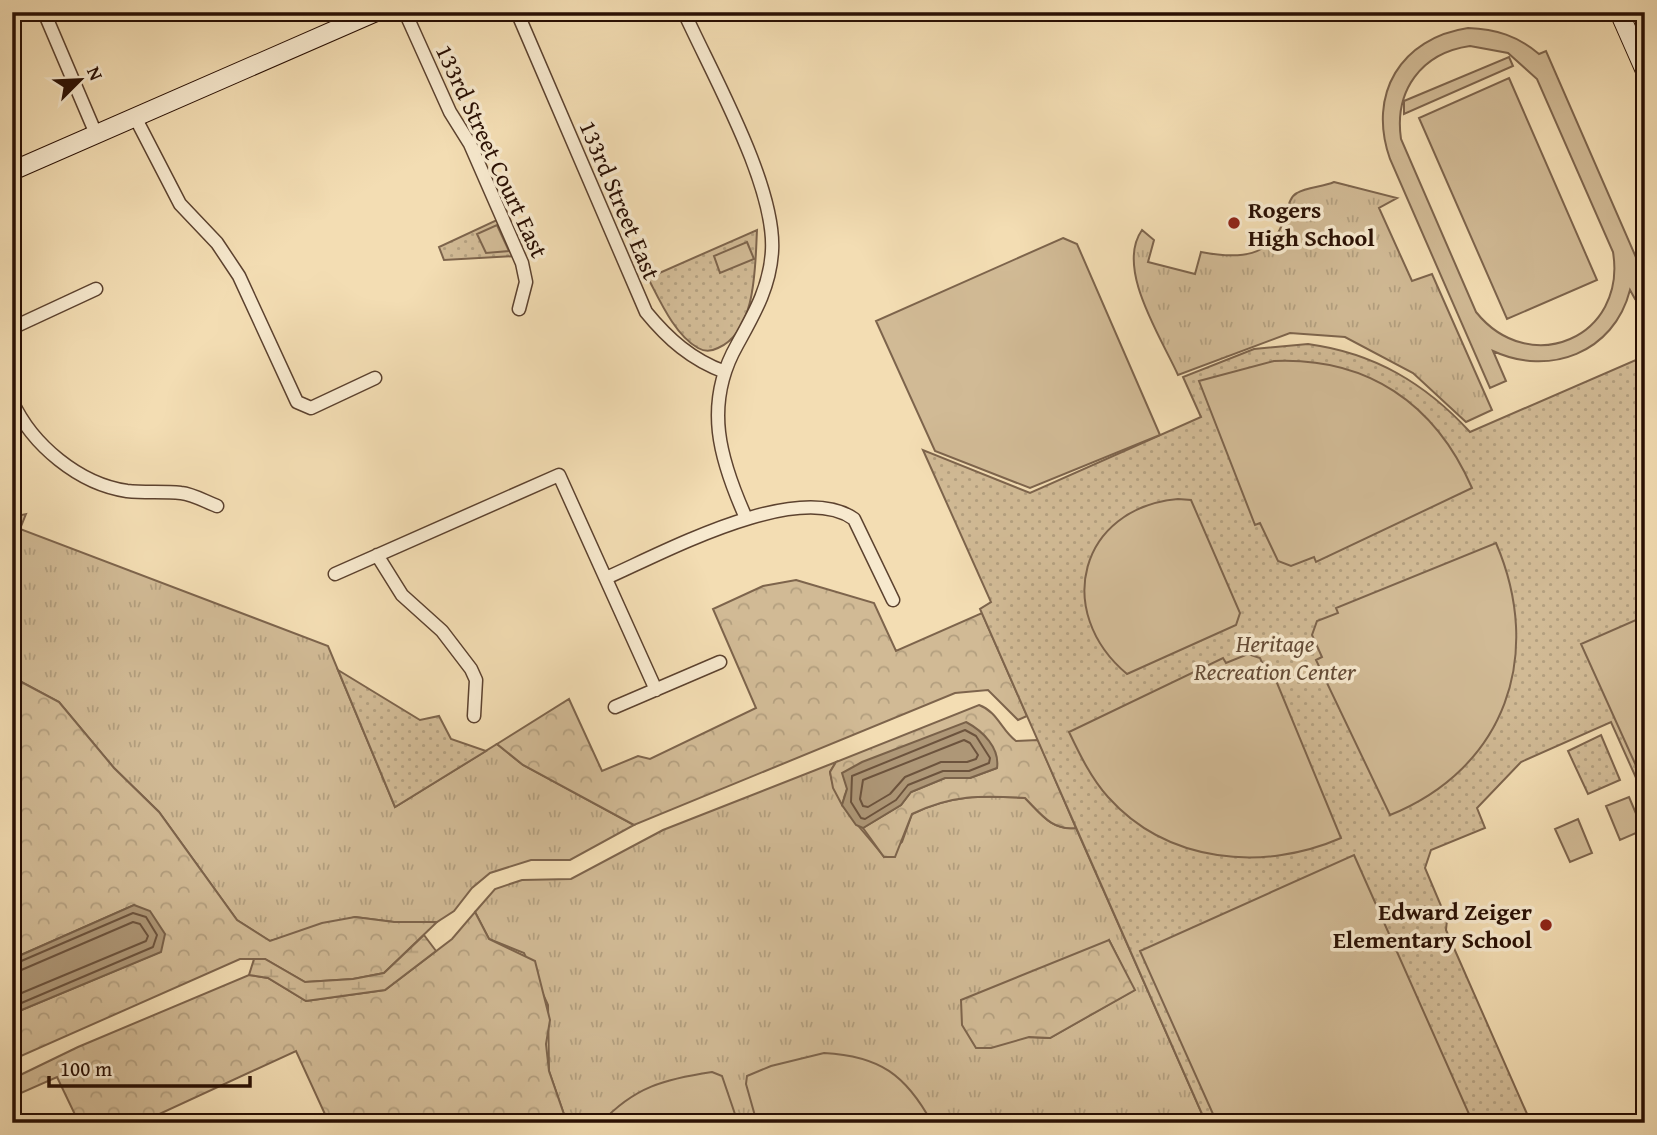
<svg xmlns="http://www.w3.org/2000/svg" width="1657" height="1135" font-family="'Gentium Book Plus',serif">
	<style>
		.grass { fill: url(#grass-tufts); stroke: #7d644c; stroke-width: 2; fill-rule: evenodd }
		.forest { fill: url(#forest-crowns); stroke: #7d644c; stroke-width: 2 }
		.wetland { fill: url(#wetland-marsh); stroke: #7d644c; stroke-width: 2 }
		.park { fill: url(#park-dots); stroke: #7d644c; stroke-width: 2 }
		.garden { fill: #d1ba95; stroke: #7d644c; stroke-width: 2; fill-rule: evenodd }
		.water { fill: #ae9777; stroke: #796149; stroke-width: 2 }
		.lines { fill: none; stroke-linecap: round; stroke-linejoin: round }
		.shore { stroke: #6c533d; stroke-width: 2 }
		.street-casing { stroke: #5c422f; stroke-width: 15 }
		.secondary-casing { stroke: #290f03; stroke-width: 20 }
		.street { stroke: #f7e9ce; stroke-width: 12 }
		.secondary { stroke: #f7e9ce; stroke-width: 18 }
		.poi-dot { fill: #8f2418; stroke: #f7e9ce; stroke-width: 2.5 }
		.labels { text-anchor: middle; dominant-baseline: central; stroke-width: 7; stroke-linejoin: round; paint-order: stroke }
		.street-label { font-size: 24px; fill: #290f03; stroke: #f7e9ce }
		.poi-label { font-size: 24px; font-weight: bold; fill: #290f03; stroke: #f7e9ce; text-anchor: start }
		.park-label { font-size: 24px; font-style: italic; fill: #644b36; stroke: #f7e9ce }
	</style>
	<defs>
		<pattern id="grass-tufts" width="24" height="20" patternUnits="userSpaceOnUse" patternTransform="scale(1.75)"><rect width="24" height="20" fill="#d1ba95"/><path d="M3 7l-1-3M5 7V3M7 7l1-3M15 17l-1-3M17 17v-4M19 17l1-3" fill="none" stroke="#b39f7f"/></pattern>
		<pattern id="forest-crowns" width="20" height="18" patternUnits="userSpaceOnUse" patternTransform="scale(1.75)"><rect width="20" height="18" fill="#d1ba95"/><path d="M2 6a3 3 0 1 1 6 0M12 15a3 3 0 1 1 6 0" fill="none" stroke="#b39f7f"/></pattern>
		<pattern id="wetland-marsh" width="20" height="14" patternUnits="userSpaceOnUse" patternTransform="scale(1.75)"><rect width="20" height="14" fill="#d1ba95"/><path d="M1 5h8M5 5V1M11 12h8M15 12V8" fill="none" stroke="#b39f7f"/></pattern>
		<pattern id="park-dots" width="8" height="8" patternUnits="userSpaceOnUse" patternTransform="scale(1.75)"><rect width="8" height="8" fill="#d1ba95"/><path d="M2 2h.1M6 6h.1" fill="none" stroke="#b39f7f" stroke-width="1.8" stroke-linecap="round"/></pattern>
	</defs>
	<rect width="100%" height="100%" fill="#f3ddb3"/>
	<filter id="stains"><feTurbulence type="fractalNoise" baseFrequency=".00286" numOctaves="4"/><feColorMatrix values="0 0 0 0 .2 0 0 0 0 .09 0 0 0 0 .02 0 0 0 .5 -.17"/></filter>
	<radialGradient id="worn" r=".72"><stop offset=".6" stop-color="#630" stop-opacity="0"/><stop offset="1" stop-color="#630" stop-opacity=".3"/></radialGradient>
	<path class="grass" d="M1334,182l63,16 -18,10 33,73 20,-7 60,136 -26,12 -53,-49 -68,-36 -55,-4 -112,42c-17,-38 -63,-107 -36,-145l12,10 -6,22 47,12 6,-22c37,7 71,7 84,-35 3,-8 4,-20 12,-24 10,-6 26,-6 37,-11z
		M26,514l-6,15 308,117 67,161 102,-63 26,21 111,60 -64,35h-39l-41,13 -18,15 -18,23 -17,11h-43l-39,-5 -85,24 -33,-21 -78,-108 -45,-44 -55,-66 -47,-25v-160z
		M836,762l-6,10c6,35 34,58 54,85l18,-15 10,-28c39,-19 70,-19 113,-16 16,16 27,33 51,30l130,295h-639l-18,-52 -1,-66 -24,-52 -35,-14 -14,-27 20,-23 27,-9 49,-1 92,-49zM1109,940l25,50 -84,48 -21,-1z"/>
	<path class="forest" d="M796,580l78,23 22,48 86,-38 45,103 -9,4 -30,-30 -33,3 -321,132 -111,-60 -26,-21 72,-45 33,72 36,-15 12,3 106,-51 -43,-99 50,-23z
		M12,677l47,25 55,66 45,44 78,108 33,21 52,-18 33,-6 39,5h43l-53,51 -31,6 -48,3 -40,-23h-25l-228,101v-46l148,-62 -26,-47 -122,54z
		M979,705c19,7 22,25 37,36l22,-1 38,88c-24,3 -35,-14 -51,-30 -44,-3 -74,-3 -113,16l-17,43h-11l-21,-29 38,-23 10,-13 34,-14h25l27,-10 -150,21 -5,16 -9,-17 -3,-16 6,-10z
		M475,912l14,27 46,22 15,59 -4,24 3,27 18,52h-238l-33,-72 -156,72h-61l-22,-46 -45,20v-18l66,-32 171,-72 19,3 38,23 79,-11 67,-51z
		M1109,940l26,50 -85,48 -21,-1 -38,11h-15l-14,-23 -1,-25z"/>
	<path class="wetland" d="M424,935l12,16 -51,39 -79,11 -38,-23 -19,-3 5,-16h11l40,23 48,-3 31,-6z"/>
	<path class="park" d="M499,219l17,37 -72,4 -5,-13z
		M757,230c-2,35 0,101 -39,118 -6,3 -13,4 -20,0 -23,-13 -38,-47 -50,-70z
		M1308,344c66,9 117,39 162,88l175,-76v431l-4,2 -30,-67 -90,40 -44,46 8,20 -54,22 -6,18 22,52 -1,10 85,193h-325l-226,-514 11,-7 -68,-152 107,43 171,-76 -18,-40 71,-28z
		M338,670l82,50 19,-4 12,23 35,12 -91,56z
		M1601,735l19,45 -32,14 -20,-43z"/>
	<path class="garden" d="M1468,28c28,1 50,8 71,26l7,-3 99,227v17l-10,4 -5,-9c-16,63 -81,87 -137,61l13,30 -16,7 -100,-229c-23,-65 11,-121 78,-131zM1470,46l38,7 29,26 76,173c14,85 -83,127 -137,60l-75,-173c-7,-48 20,-86 69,-93z
		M1509,57l4,9 -109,48v-13z
		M1509,78l88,202 -90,39 -88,-201z
		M497,225l12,26 -23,2 -9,-19z
		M1063,238l14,6 83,191 -130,53 -95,-37 -59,-130z
		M747,242l7,17 -34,14 -6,-17z
		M1274,361c93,-4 161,42 198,127l-156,74 -2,-5 -23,9 -13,-5 -18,-38 -5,2 -56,-144z
		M1178,499l13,1 49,113 -4,12 -109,49c-74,-62 -48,-166 51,-175z
		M1496,543c48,112 10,225 -106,272l-74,-155 6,-3 -10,-22 5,-14 21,-8 -2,-5z
		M1645,616v162l-3,1 -61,-135z
		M1248,654l12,4 10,22 5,-2 66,160c-78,34 -174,25 -233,-41 -17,-19 -28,-42 -39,-65l154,-74 3,5z
		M1629,797l14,33 -23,10 -14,-34z
		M1578,819l14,34 -22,9 -15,-33z
		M1354,855l119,268h-256l-77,-172z
		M824,1053c56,3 82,22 108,70h-175l-11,-39 1,-8 24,-10z
		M712,1072l10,4 16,47h-137c33,-36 64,-44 111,-51z"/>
	<path class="water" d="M966,722c17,9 34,26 31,46l-27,10h-25l-34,14 -10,13 -38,23 -7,-3 -14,-20 5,-16 -5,-16 20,-11z
		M134,905l16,6 15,23 -4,18 -149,62v-55z"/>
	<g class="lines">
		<path class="shore" d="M965,730l11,6 14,22 -1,5 -20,8h-26l-35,14 -12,15 -31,19 -4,-1 -10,-16 1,-26z
			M964,740l6,3 8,12 -2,4 -9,3h-26l-36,15 -15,17 -22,13 -5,-1 -3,-7 3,-19z
			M12,965l121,-52 13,4 11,18 -4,12 -141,60
			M12,974l121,-52 7,2 8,12 -2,5 -134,56"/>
		<g class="street-casing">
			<path id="street" d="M44,12l52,122
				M405,12l45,100 20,32 52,119 4,19 -7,27
				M517,12l129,300c22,27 46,48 79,60
				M684,12c28,62 92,174 88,239 -2,36 -18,63 -35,94 -34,60 -17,115 9,173
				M135,117l45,87 37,39 22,33 58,126 14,6 64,-30
				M12,328l84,-39
				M12,401c20,44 67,83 115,90 18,2 36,0 54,2 12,1 25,9 36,13
				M377,555l25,40 40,36 29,38 5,11 -2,36
				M335,574l224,-99 97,215
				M606,578c57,-25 192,-99 248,-59l39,81
				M615,707l105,-45"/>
		</g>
		<g class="secondary-casing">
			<path id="secondary" d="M1619,12l26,59
				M12,171l364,-159"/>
		</g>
		<use href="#street" class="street"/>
		<use href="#secondary" class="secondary"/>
	</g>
	<g class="poi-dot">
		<circle cx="1234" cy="223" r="7"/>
		<circle cx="1546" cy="925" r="7"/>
	</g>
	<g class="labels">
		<g class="street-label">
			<text transform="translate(492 151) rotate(65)">133rd Street Court East</text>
			<text transform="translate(620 200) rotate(67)">133rd Street East</text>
		</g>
		<g class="poi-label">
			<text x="1248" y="209">Rogers<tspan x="1248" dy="28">High School</tspan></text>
			<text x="1532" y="911" text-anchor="end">Edward Zeiger<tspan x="1532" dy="28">Elementary School</tspan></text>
		</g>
		<g class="park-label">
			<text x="1275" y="643">Heritage<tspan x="1275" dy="28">Recreation Center</tspan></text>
		</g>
	</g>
	<rect width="1657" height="1135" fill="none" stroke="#f3ddb3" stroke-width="42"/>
	<rect x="14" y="14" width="1629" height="1107" fill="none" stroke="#290f03" stroke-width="3.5"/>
	<rect x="21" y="21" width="1615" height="1093" fill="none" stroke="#290f03" stroke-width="2"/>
	<g transform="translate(80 80) rotate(66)" stroke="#f7e9ce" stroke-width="5" paint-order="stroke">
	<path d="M0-5L12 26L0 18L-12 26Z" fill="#290f03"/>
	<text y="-10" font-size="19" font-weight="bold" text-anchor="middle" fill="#290f03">N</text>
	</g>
	<path d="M49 1076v10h201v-10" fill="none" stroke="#290f03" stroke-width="3.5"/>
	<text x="60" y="1076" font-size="21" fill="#290f03" stroke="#f7e9ce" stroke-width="5" paint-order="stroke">100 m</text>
	<rect width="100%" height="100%" filter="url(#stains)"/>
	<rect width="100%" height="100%" fill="url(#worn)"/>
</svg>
